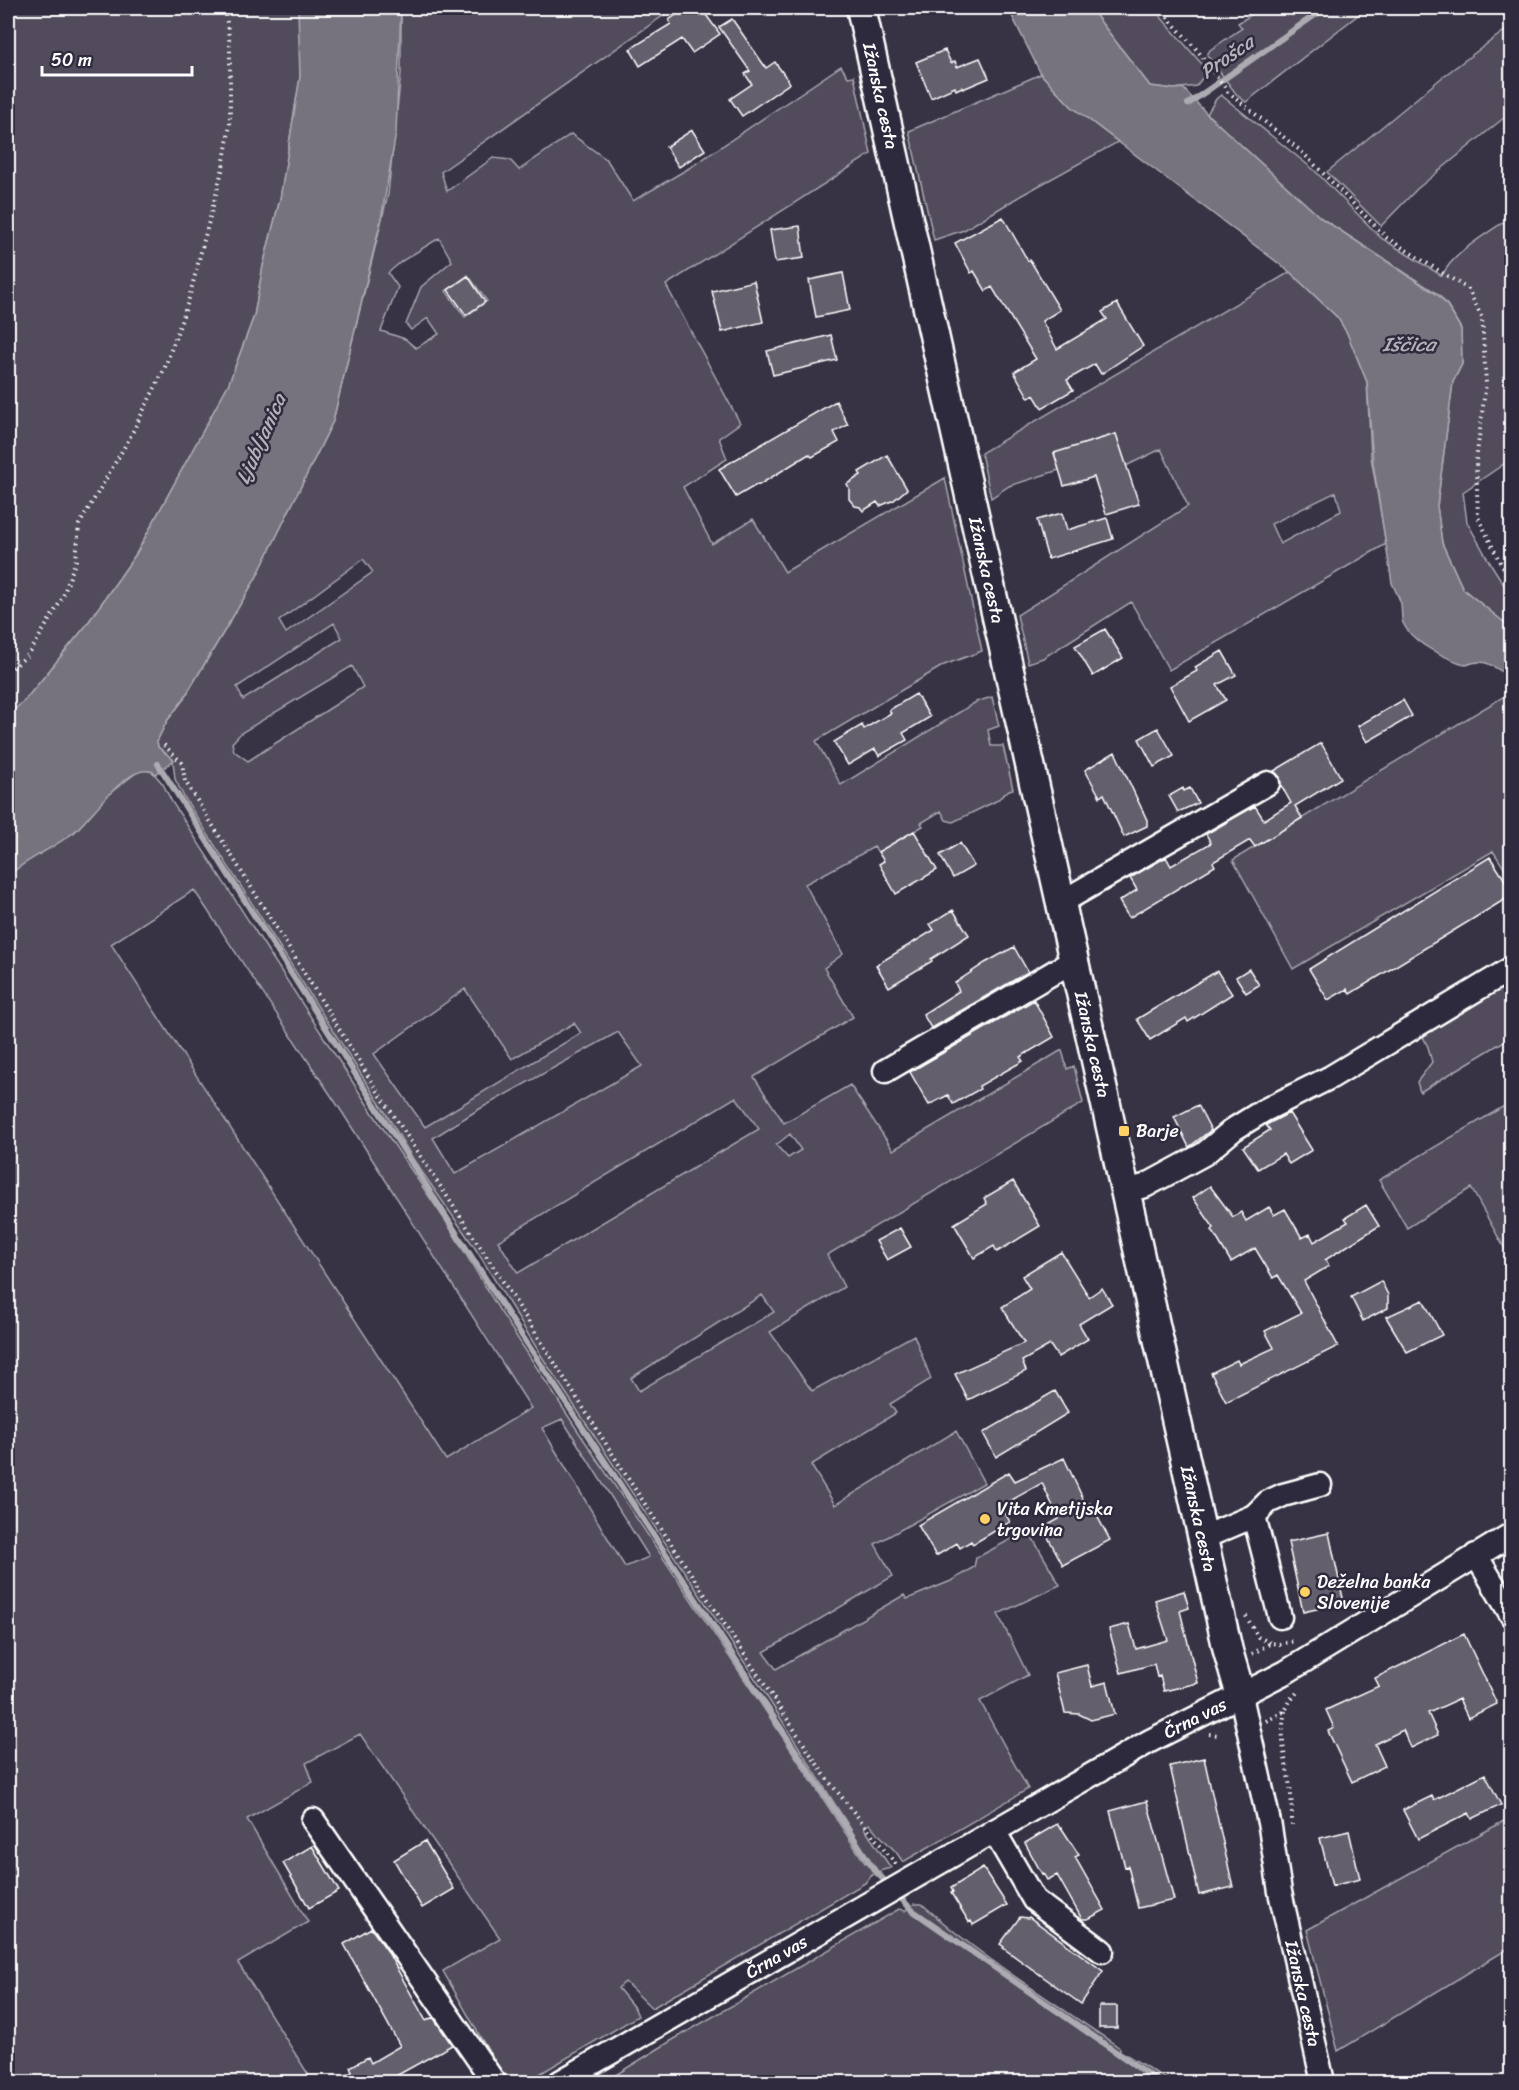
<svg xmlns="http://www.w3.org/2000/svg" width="1519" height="2090" font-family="Sriracha,sans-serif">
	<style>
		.green { fill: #514c5c; stroke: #a8a6ae; stroke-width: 1.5; fill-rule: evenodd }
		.water { fill: #76737f; stroke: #adabb2; stroke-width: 1.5 }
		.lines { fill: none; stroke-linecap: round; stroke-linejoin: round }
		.stream { stroke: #adabb2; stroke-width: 6 }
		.building { fill: #635f6d; stroke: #fff; stroke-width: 1.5 }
		.minor-casing { stroke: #fff; stroke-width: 27 }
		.major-casing { stroke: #fff; stroke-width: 33 }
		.path { stroke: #fff; stroke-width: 4; stroke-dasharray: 1.5 4.5; stroke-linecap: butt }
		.minor { stroke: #2f2a3d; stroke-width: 22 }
		.major { stroke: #2f2a3d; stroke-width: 28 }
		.poi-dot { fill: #ffd166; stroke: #2f2a3d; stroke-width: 2 }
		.labels { text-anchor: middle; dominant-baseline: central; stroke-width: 5; stroke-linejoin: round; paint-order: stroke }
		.street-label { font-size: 18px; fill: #fff; stroke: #2f2a3d }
		.poi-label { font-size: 18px; fill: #fff; stroke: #2f2a3d; text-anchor: start }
		.water-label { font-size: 20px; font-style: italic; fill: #b4b2b9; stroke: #2f2a3d }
	</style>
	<rect width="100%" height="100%" fill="#373345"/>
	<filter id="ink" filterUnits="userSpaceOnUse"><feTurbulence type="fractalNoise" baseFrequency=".0167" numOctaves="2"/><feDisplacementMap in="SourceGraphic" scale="12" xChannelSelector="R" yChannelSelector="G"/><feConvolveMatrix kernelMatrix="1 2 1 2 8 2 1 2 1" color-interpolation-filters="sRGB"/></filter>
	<g filter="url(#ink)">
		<path class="green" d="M8,8h290l2,15v54l-20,122 -17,67 -9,50 -25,67 -93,171 -51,73 -60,73 -17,16z
			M401,8h273l-233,164 6,19 46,-33 17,2 9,10 52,-36 36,26 26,41 58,-34 150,-101 7,11 6,-1 17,78 -205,131 74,138 -21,15 8,21 -44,28 29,57 41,-25 32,53 160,-94 37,173 -38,14 -128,76 25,44 135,-83 16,-5 7,29 -11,4 3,16h12l10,43 -4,1 -13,11 -43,21 -7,-2 -5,-9 -20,12 2,3 -45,26 -4,-5 -69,37 38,70 -19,14 29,49 -99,60 30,46 66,-38 43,65 169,-100 5,19 7,-3 9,37 -256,152 17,32 -74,45 42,59 102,-56 17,44 -41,25 6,9 -85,52 24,40 121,-74 28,52 -109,61 18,32 -129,76 12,17 128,-74 3,4 44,-18 23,-14 2,-9 52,-28 32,55 -62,29 30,61 -48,26 48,88 -125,73 -7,-10 -27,-28 -5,4 27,40c-11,2 -19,5 -26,15l-213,125 -27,-26 -7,6 17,21 3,7 -112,66h-20l-63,-111 57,-33 -140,-204 -54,29 7,19 -66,37 61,103 -70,41 75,119h-305v-1206l12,-11 55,-33 30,-35 35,-27 10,-1 13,15 9,18 200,310 75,111 53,88 74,114 185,276 106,162 4,-5 -107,-169 -218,-329 -69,-112 -62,-89 -28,-47 -201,-315 -9,-18 -2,-19 -15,-13 -1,-6 10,-20 16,-21 73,-122 77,-157 55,-227 13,-121zM439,238l13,23 -31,26 -15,37 5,6 17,-12 11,16 -23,14 -11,-9 -24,-8 17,-44 -10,-14 14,-12zM468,275l19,26 -22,16 -19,-26zM363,559l10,13 -87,61 -7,-12zM334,623l8,15 -99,62 -6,-13zM352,666l11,21 -115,74 -14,-10 -2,-8 9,-10zM194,890l148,222 189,296 -85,52 -335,-516zM465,989l47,70 62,-36 7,10 -156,94 -51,-73zM618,1032l24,34 -187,108 -22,-36 43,-27zM736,1097l23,32 -241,144 -20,-32zM790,1134l11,16 -13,8 -12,-13zM762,1295l12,17 -135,79 -8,-13zM562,1419l87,138 -24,10 -83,-139z
			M1090,8h63l55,63 -12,15 -22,3 -24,-3z
			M1262,8h105l-121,94 -9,-7 -30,-40 3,-5 32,-22 -4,-5z
			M1511,26v86l-94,77 -36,37 -54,-54 118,-97z
			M1041,74l30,32 47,36 -96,53 -58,35 -30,10 -25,-109z
			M1221,95l93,75 67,68 61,38c11,-24 48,-44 69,-59v242l-48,33 4,30 22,39 22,35v32l-48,-39 -21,-46 -5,-37 16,-124 9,-18 -1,-35 -13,-23 -10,-12 -117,-76 -114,-104 9,-15z
			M1290,272l48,46 9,15 20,49 4,75 15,87 -217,126 -38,-68 -88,56 -15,5 -11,-48 171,-109 -27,-57 -35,17 -10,-32 -62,19 5,17 -50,16 -18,12 -10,-45zM1336,492l5,19 -61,33 -9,-20z
			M1511,692l1,179 -4,3 -15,-23 -200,118 -60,-109z
			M1511,976v61l-91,55 -3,-10 15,-20 -4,-15 -8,-17z
			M1511,1102v158l-40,-72 -64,40 -28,-48z
			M1511,1817v130l-173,104 -31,-121z
			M914,1904h8c60,55 132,98 198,144v3l51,31h-567l67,-41 228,-132 6,2z"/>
		<path class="water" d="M298,8h103l-5,125 -15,87 -48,201 -77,157 -73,122 -16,21 -10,20 1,6 16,13 -18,14c-25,-18 -65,45 -82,58 -21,17 -46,26 -66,44v-161l17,-15 60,-73 51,-73 93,-171 25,-67 9,-50 17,-67 20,-122z
			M1008,8h82l60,78 24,3 9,-1 24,26 114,104 117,77 9,10 14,24 1,35 -9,18 -16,124 5,37 21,46 48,39v48c-18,-7 -23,-20 -45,-11 -20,-7 -53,-21 -63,-42 -2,-5 -1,-13 -2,-19 -2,-7 -6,-14 -9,-21l-19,-120 -6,-81 -20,-49 -9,-15 -48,-46 -219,-166 -30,-32z"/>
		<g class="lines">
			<path class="stream" d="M1188,104l137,-96
				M158,764l355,558 362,549 15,15
				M897,1894l15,16 247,172"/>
		</g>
		<path class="building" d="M686,8h15l19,26 -28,19 -10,-14 -42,27 -10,-17 41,-25 -2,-4z
			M732,19l34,49 9,-6 15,21 -48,33 -12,-17 22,-15 -7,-10 5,-3 -31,-44z
			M945,50l6,13 4,-2 2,6 23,-9 9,20 -26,11 -1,-2 -6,3 -1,-3 -24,11 -15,-36z
			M692,130l13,20 -26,17 -13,-20z
			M1003,217l25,44 2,-1 30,50 -18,11 15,28 50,-30 -5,-7 15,-9 26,43 -42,28 -6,-10 -28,16 6,10 -31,18 -8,-13 -5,3 -15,-26 22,-13 -44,-72 -6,4 -12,-20 -3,2 -16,-30z
			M800,226l4,32 -29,4 -5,-32z
			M843,273l7,37 -34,7 -7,-37z
			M468,276l17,26 -19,13 -18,-25z
			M754,281l9,41 -41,10 -10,-41z
			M831,335l6,25 -64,15 -6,-24z
			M836,401l12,24 -14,7 5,10 -27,15 -3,-3 -50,31 -1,-1 -22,13 -17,-28z
			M1116,434l23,70 -33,10 -12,-37 -30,9 -10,-33z
			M887,455l20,34 -13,11 -14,6 -3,-4 -14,9 -3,-4 -5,-1 -6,-7v-11l-2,-4 14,-9 -2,-3z
			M1062,513l5,17 40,-12 6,21 -65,20 -11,-39z
			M1105,629l18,29 -30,18 -18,-30z
			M1222,651l14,24 -19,10 9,15 -37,21 -19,-35 27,-15 -2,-4z
			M916,694l14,23 -27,16 4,7 -28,16 -4,-7 -27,16 -14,-23 28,-17 2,4 27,-16 -2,-3z
			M1403,700l9,16 -45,26 -9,-16z
			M1158,728l16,28 -20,11 -15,-28z
			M1321,743l20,35 -46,28 7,12 -47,29 -5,-7 -37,22 2,4 -86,52 -10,-17 18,-11 -7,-12 36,-21 5,9 40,-23 -5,-9 49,-28 9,14 27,-17 -10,-18 -1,-8 -6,-6z
			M1115,752l32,68v6l-23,11 -20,-43 -4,3 -15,-27z
			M1183,788l1,3 6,-3 8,15 -20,9 -9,-16z
			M914,831l23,39 -41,24 -17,-30 5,-3 -6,-9z
			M960,843l14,23 -21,12 -13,-23z
			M1490,857l22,34v4l-162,99 -3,-5 -19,11 -19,-31z
			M953,910l16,25 -38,24 1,2 -43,26 -13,-22 58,-35 -4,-6z
			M1014,947l14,25 -97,56 -8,-14 36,-23 -4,-8 30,-20z
			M1249,969l10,16 -13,8 -10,-16z
			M1217,971l15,23 -44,28 -2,-4 -36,22 -13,-21z
			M1034,1000l20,37 -34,20 3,4 -44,25 1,3 -27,15 -5,-9 -19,10 -19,-33z
			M1198,1105l13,25 -22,17 -15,-30z
			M1289,1113l23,37 -23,14 -6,-10 -25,15 -15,-22 27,-17 -4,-5z
			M1013,1181l27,45 -43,26 -3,-6 -20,12 -20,-34 33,-20 -3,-6z
			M1210,1186l23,31 8,-5 5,9 23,-14 5,8 11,-6 17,29 8,-4 4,8 34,-20 -3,-4 21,-13 13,21 -54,34 4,6 -25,15 34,65 -112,56 -15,-29 26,-13 2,4 35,-16 -9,-17 36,-18 -23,-38 -5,3 -18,-30 -24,14 -19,-32 2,-2 -21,-30z
			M900,1228l11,19 -24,13 -11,-19z
			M1061,1252l28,45 13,-9 10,16 -33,20 9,15 -30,18 -8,-12 -28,16 4,10 -58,29 -13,-26 69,-31 -22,-36 28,-18 -8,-13z
			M1381,1281l7,14v13l-25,13 -12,-24z
			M1423,1300l19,35 -35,17 -21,-35z
			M1055,1391l13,22 -72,44 -13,-24z
			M1064,1458l22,47 4,-2 20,37 -47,25 -20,-37 16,-9 -17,-36 -41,23 9,16 -37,22 -2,-3 -11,7 -3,-5 -21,13 -18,-31 91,-53 6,9z
			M1329,1533l15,70 -41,9 -15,-70z
			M1184,1591l5,17 -9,3 18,72 -34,8 -4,-15 -3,1 -3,-13 -33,9 -12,-44 20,-5 7,25 32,-9 -13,-40z
			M1464,1634l33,70 -29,14 -9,-19 -31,14 10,22 -27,13 -8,-18 -28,14 10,22 -33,16 -24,-51 6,-3 -8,-18 53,-24 -4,-8z
			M1087,1665l5,21 15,-4 8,32 -24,6 -12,-6 -14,-1 -10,-40z
			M1204,1758l29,129 -34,8 -29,-129z
			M1485,1774l16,31 -29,14 -3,-6 -51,26 -15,-29 29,-14 2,4z
			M1147,1801l27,99 -36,8 -10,-42 -3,1 -15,-56z
			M1057,1824l3,4 1,-1 18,28 -4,2 30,53 -17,9h-6l-25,-44 -10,5 -4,-7 -1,1 -17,-31z
			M1349,1831l11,48 -28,7 -12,-48z
			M425,1841l29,48 -32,19 -28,-48z
			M312,1846l27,45 -30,17 -26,-45z
			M983,1868l24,37 -34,20 -2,-4 -2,1 -18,-29 2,-1 -2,-4z
			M1020,1917l8,1 1,-1 74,54 -22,33 -78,-56 1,-1 -4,-3z
			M371,1928l15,21 40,72 7,-4 19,28 -67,37h-52l19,-10 -2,-5 18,-10 3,6 29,-17 -56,-102z
			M1099,2006h18v22h-18z"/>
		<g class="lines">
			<g class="minor-casing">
				<g id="minor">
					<path d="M1060,903l208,-120"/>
					<path d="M885,1071l188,-110"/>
					<path d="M1124,1191l21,-5 59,-32 30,-25 29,-18 68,-34 181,-109"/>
					<path d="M1254,1516l14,-14 15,-7 37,-10"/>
					<path d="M1202,1538l52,-22 26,101"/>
					<path d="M1476,1555l36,61"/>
					<path id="s1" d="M1241,1696l29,131 10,65 43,190"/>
					<path d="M313,1820l181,262"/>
					<path d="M994,1831l40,69 68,51"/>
					<path id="s2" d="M560,2082l590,-341 136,-69 226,-138"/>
				</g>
			</g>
			<g class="major-casing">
				<g id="major">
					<path id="s3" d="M861,8l367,1643 13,45"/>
				</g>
			</g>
			<path class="path" d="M1159,8l39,43 30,41 74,60 85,86 81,51 14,29 4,65 -10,78 2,56 23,47 11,14
				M8,672l21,-18 33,-55 14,-39 3,-35 50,-86 35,-69 24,-68 35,-135 7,-42v-80l-5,-37
				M164,745l18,18 3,18 53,85 137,221 127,193 127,200 198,299 69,85
				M1246,1616l12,21 13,6
				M1252,1654l19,-11 8,1 16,-3
				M1292,1699l7,-9
				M1285,1711c-6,27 1,50 5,76 2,13 2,25 2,38
				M1266,1721l19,-10 7,-14
				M1209,1734l9,1
				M533,2082l8,-4"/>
			<use href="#minor" class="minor"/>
			<use href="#major" class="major"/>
		</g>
	</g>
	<g class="poi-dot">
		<rect x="1118" y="1125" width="12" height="12" rx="3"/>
		<circle cx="985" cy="1519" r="6"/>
		<circle cx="1305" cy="1592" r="6"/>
	</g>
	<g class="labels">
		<g class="street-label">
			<text stroke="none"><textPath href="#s3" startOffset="90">Ižanska cesta</textPath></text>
			<text stroke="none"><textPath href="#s3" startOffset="576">Ižanska cesta</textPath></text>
			<text stroke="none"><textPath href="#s3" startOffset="1062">Ižanska cesta</textPath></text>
			<text stroke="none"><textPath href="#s3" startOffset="1548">Ižanska cesta</textPath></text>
			<text stroke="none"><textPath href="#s2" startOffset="732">Črna vas</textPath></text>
			<text stroke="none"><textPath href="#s2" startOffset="250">Črna vas</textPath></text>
			<text stroke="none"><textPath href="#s1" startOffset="304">Ižanska cesta</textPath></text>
		</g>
		<g class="poi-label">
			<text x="1136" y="1131">Barje</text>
			<text x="997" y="1509">Vita Kmetijska<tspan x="997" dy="21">trgovina</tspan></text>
			<text x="1317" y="1582">Deželna banka<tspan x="1317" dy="21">Slovenije</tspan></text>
		</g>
		<g class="water-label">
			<text transform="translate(1227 57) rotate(-35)">Prošca</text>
			<text x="1409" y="344">Iščica</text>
			<text transform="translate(261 439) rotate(-66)">Ljubljanica</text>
		</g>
	</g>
	<rect width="1519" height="2090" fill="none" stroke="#2f2a3d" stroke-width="30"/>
	<rect x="15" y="15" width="1489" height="2060" fill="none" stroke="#fff" stroke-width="2" filter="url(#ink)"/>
	<path d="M42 66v9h150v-9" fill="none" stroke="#ffffff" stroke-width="3"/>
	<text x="51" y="66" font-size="18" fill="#ffffff" stroke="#2f2a3d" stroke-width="4.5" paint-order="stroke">50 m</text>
</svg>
